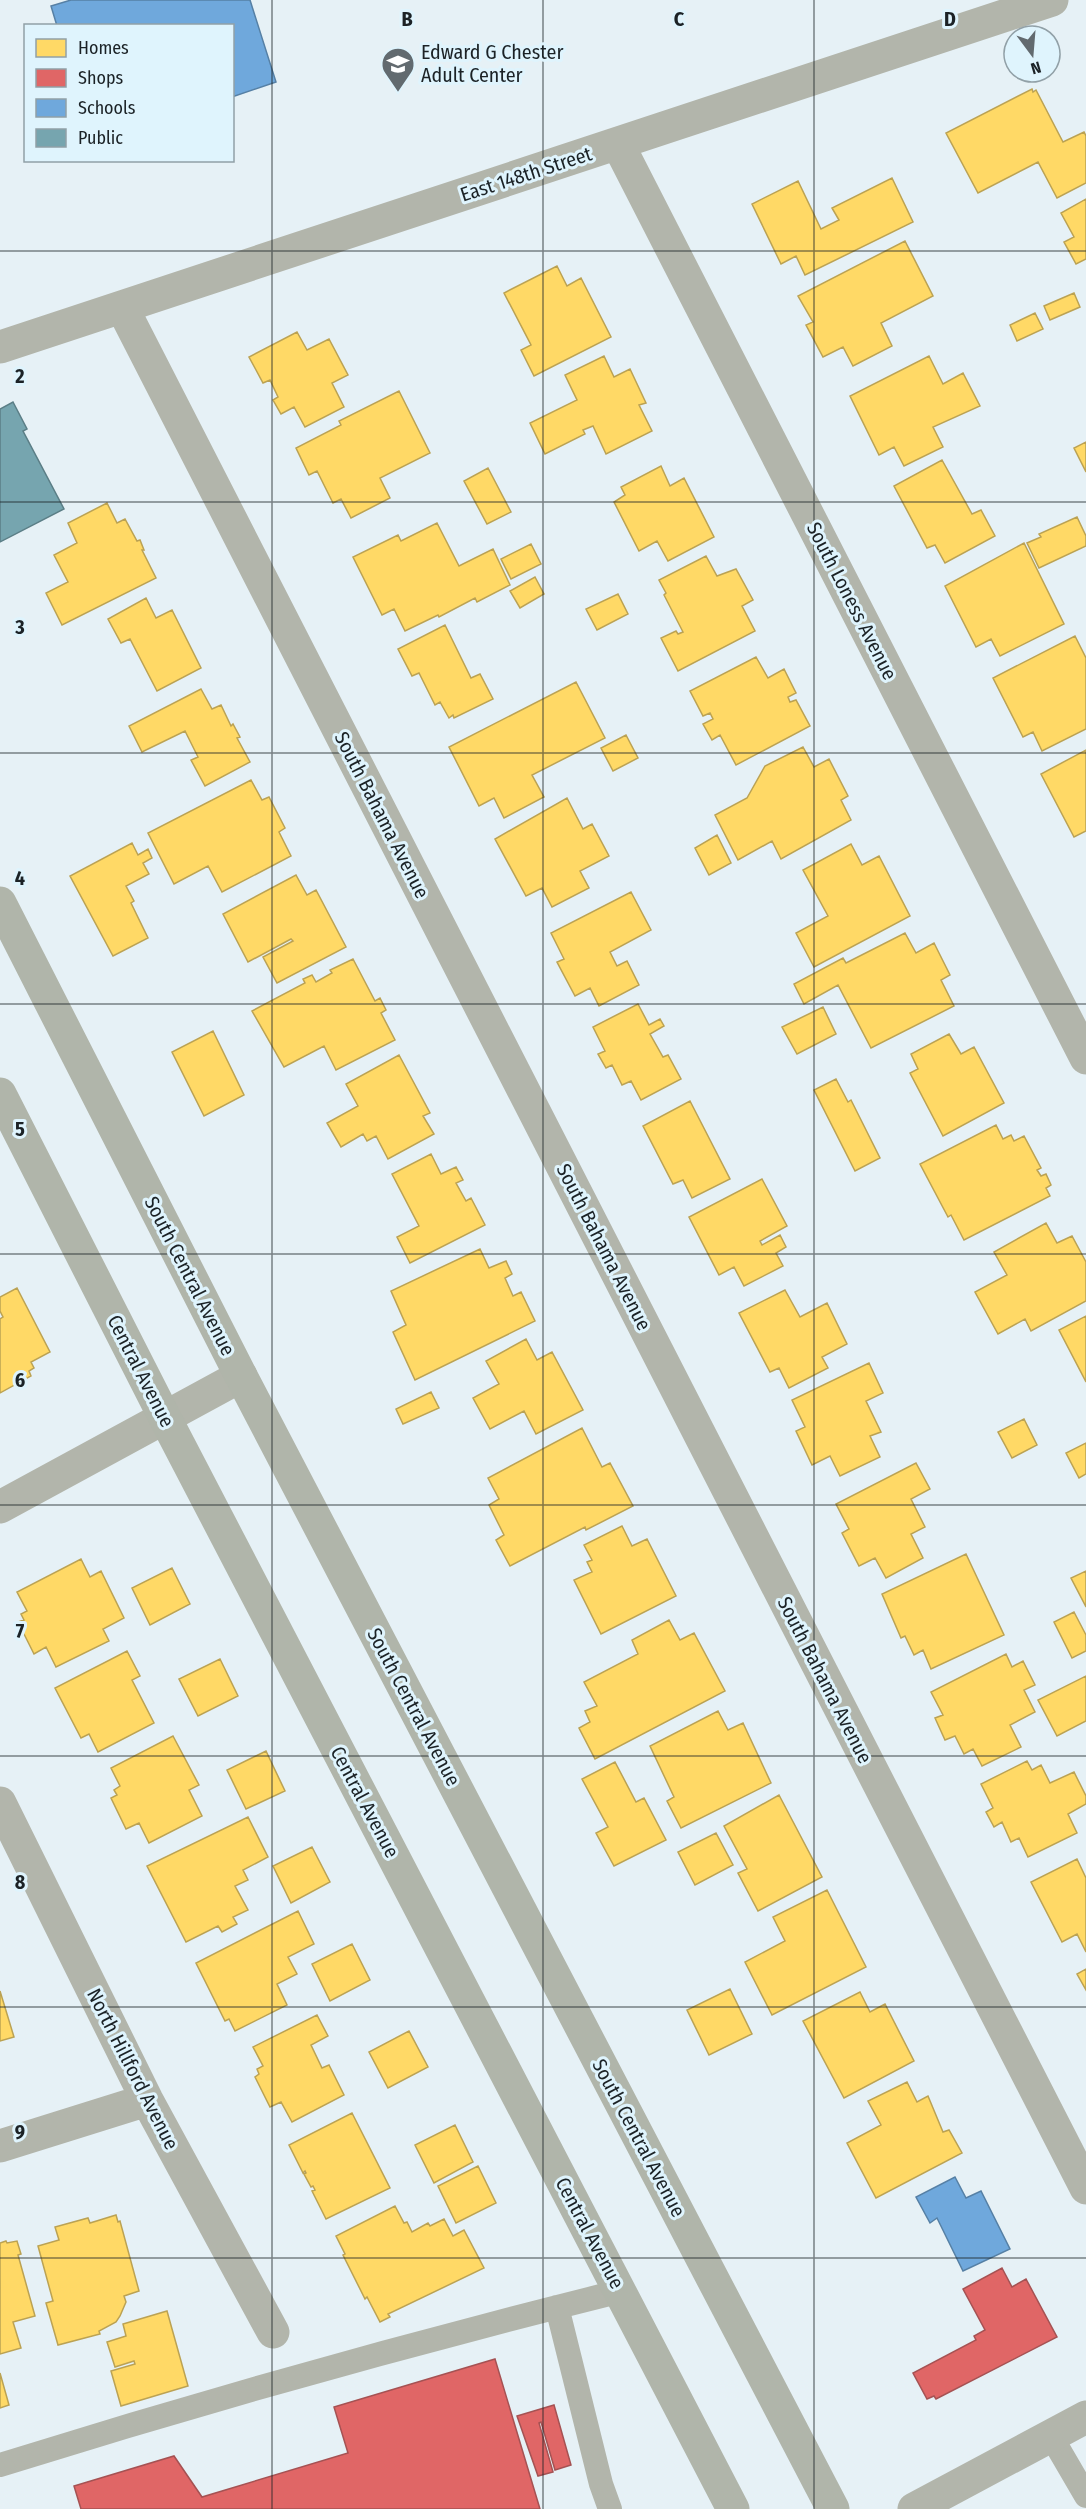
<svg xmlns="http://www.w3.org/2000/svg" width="1086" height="2509" font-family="'Fira Sans Condensed',sans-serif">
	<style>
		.homes { fill: #ffd966; stroke: #bba253; stroke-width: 1.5 }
		.shops { fill: #e06666; stroke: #a55253; stroke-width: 1.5 }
		.schools { fill: #6fa8dc; stroke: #5680a5; stroke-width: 1.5 }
		.public { fill: #76a5af; stroke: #5b7e86; stroke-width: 1.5 }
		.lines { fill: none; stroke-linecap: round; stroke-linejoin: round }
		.service { stroke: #b2b5ab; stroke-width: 24 }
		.minor { stroke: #b2b5ab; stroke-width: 33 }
		.primary { stroke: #b0b5aa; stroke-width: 33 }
		.grid { fill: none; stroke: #1b2226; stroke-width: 1.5; stroke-opacity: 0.55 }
		.labels { text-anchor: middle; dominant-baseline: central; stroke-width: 6; stroke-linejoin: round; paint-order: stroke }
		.poi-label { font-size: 20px; fill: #1b2226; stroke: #dff4fd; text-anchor: start }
		.street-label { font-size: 20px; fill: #1b2226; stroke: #dff4fd }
		.grid-label { font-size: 20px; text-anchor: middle; font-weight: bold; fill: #1b2226; stroke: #dff4fd; stroke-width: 6; stroke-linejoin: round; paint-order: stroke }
	</style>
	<rect width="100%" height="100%" fill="#e6f1f6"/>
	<path class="homes" d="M1032,89l1,3 3,-2 27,52 21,-10 2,4v47l-29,15 -19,-36 -60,31 -32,-60z
		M892,178l21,44 -108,53 -9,-19 -15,8 -29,-60 46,-23 23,48 18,-9 -7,-12z
		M1086,199v60l-10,5 -12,-22 10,-5 -13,-24z
		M905,241l28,55 -52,27 11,23 -39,20 -10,-19 -20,10 -17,-32 7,-3 -15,-26z
		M557,266l10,20 14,-8 30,59 -77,39 -13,-26 10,-5 -27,-52z
		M1074,293l6,14 -30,13 -6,-14z
		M1035,313l8,16 -26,12 -7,-16z
		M297,332l10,18 22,-11 19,36 -16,8 12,24 -39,20 -11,-20 -13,7 -8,-14 5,-3 -8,-17 -7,3 -14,-26z
		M604,356l10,21 16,-8 16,34 -7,2 13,26 -46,23 -13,-28 -10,4 2,4 -40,20 -15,-31 47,-23 -12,-25z
		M929,356l14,28 20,-11 17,33 -47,21 10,20 -39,19 -10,-19 -15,8 -29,-59z
		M399,391l31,62 -50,25 10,20 -39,20 -10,-19 -8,4 -16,-32 -8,4 -13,-27 45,-23 -2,-4z
		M1086,442v30l-12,-24z
		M942,460l30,54 9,-4 14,26 -50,27 -10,-18 -8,3 -33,-62z
		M661,466l9,20 14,-8 30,59 -46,24 -11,-20 -18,10 -25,-49 11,-7 -4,-8z
		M488,468l23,44 -24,12 -23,-43z
		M107,503l10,20 8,-4 12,22 3,-1 4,10h-2l14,28 -94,47 -16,-32 22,-11 -14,-27 23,-12 -9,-20z
		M1077,517l9,19v10l-47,22 -12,-25 14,-6 -2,-3z
		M437,523l22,43 34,-17 17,36 -33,17 -2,-4 -36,19 -1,-2 -33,16 -11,-22 -12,6 -29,-58 45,-22 3,6z
		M1024,543l40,81 -64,32 -9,-17 -15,8 -31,-61z
		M531,544l10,20 -30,15 -10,-20z
		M706,556l11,20 19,-7 17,31 -11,6 13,25 -77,40 -17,-33 15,-7 2,3 5,-2 -19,-37 2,-2 -7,-13z
		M535,577l9,17 -24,14 -10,-17z
		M618,594l10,20 -31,16 -11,-21z
		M146,598l10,20 16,-8 29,58 -44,23 -27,-52 -9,4 -13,-24z
		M445,625l26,53 9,-4 13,25 -39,19 -1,-3 -4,3 -9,-16 -5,3 -16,-32 -7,3 -14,-27z
		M1075,636l11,22v71l-44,22 -9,-19 -10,5 -30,-59z
		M756,657l12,21 16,-9 12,24 -8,4 2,5 6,-2 14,26 -74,39 -16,-30 -8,5 -9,-16 10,-5 -3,-6 -7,3 -13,-25z
		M576,682l29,56 -73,37 12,22 -40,21 -10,-20 -15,8 -30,-59z
		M201,689l11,20 9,-4 10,21 2,-2 7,13 -3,1 13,24 -45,24 -14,-26 7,-3 -13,-26 -43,21 -13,-26z
		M626,735l12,23 -25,13 -12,-23z
		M803,747l11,20 15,-8 19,37 -7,4 10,20 -70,39 -9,-18 -34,19 -23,-45 32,-17 18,-32z
		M1086,750v81l-12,6 -33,-63z
		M251,780l11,20 7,-3 16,31 -6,4 12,24 -69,36 -14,-26 -34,18 -26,-51z
		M567,798l16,31 9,-5 17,32 -29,15 9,17 -37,19 -10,-19 -16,8 -31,-57z
		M717,835l14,28 -22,12 -14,-27z
		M132,843l6,12 10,-6 4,9 -9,5 6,11 -23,12 8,15 -3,2 17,35 -35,18 -43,-80z
		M851,844l11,21 17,-9 31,60 -96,51 -18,-34 32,-17 -25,-46z
		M296,875l11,20 9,-5 30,57 -69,36 -14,-26 30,-16 -2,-2 -43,23 -25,-48z
		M631,892l20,38 -41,22 7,14 10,-5 12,24 -40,21 -9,-18 -15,8 -18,-34 7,-3 -13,-26z
		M905,933l11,20 18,-10 16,32 -9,5 13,26 -83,42 -33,-63 -34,19 -10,-20 49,-26 3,5z
		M353,959l22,42 5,-3 6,12 -5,3 14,27 -59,30 -12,-24 -40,21 -32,-56 53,-28 -2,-4 9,-4 4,7 16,-9 -2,-3z
		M638,1004l11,21 11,-6 4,7 -14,8 13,23 5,-2 13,24 -40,21 -10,-19 -9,4 -10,-20 -6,3 -8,-14 7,-3 -12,-24z
		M823,1007l13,27 -39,20 -15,-27z
		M213,1031l31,64 -40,21 -32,-64z
		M949,1034l12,20 13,-7 30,56 -61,33 -33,-63 8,-4 -7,-15z
		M399,1055l31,58 -7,3 11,18 -46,25 -12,-23 -9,5 -4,-7 -22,13 -14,-24 31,-17 -12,-22z
		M836,1079l12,23 3,-2 29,58 -25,13 -41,-81z
		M690,1101l40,78 -38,19 -9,-18 -10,4 -30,-58z
		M996,1125l7,14 8,-4 3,6 10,-5 17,32 -4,2 4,6 5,-2 5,11 -5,3 4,8 -86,44 -13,-25 -3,2 -28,-53z
		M431,1154l10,20 15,-7 7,13 -7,3 10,18 5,-3 14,27 -75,38 -13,-26 22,-11 -27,-52z
		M762,1179l25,47 -27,15 2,4 18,-10 6,12 -10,6 7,13 -39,20 -10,-19 -15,8 -30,-58z
		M1046,1223l11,20 15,-7 14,26v39l-55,30 -6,-12 -27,15 -23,-42 32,-17 -13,-23z
		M480,1249l9,19 17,-7 6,13 -7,4 8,18 8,-4 14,29 -120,59 -22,-48 13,-7 -15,-34z
		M17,1288l33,64 -19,10 3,6 -5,3 2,5 -31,17v-74l3,-2 -3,-6v-14z
		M785,1290l15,27 27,-14 20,41 -25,13 6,11 -39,20 -10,-20 -9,4 -31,-59z
		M1086,1316v66l-27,-52z
		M526,1339l11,21 15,-8 31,58 -47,24 -12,-23 -34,18 -17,-31 26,-14 -13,-23z
		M869,1363l14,30 -17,8 15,31 -11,4 10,21 -40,19 -10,-20 -18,9 -16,-34 9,-4 -13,-27z
		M431,1392l8,16 -36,16 -7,-15z
		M1024,1419l13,26 -25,13 -14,-26z
		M582,1428l20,39 8,-4 23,43 -47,24 -1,-3 -75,39 -14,-26 8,-5 -15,-30 10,-6 -11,-21z
		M1086,1443v31l-7,4 -13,-25z
		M916,1463l14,26 -19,10 14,28 -14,7 12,24 -37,20 -11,-20 -16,8 -17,-33 7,-4 -13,-25z
		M622,1526l10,20 15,-7 29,57 -75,38 -27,-54 18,-8 -5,-10 5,-2 -8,-15z
		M966,1554l38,81 -73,34 -8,-19 -9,5 -9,-19 -4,2 -19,-44z
		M81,1559l9,18 11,-6 23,47 -21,11 6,12 -53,26 -10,-20 -12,7 -16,-32 6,-2 -3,-6 6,-3 -10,-19z
		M172,1568l18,36 -40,21 -18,-37z
		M1086,1571v36l-15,-29z
		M1074,1612l12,23v16l-14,7 -18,-36z
		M669,1620l11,20 14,-7 31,58 -130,68 -16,-31 11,-6 -5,-11 12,-5 -13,-24 54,-28 -6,-14z
		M127,1651l13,25 -8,4 22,43 -56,29 -9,-18 -8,4 -26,-50z
		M1006,1654l6,13 11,-6 12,24 -11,5 11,22 -25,13 11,22 -39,19 -9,-17 -9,5 -9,-18 -10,4 -10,-22 8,-3 -12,-23z
		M220,1659l18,37 -40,20 -19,-37z
		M1086,1676v45l-29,15 -19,-36z
		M718,1711l10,19 15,-7 28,60 -90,45 -14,-27 7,-4 -24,-51z
		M173,1736l26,49 -10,5 13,26 -53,27 -10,-20 -13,6 -15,-31 6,-3 -3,-5 6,-4 -9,-18z
		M266,1751l19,40 -39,18 -19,-39z
		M1027,1761l5,9 9,-5 9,18 24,-11 12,24v8l-18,10 9,19 -49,24 -9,-19 -8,4 -9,-20 -8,5 -8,-15 7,-4 -12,-24z
		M615,1762l21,40 8,-4 22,42 -52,26 -18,-33 12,-6 -26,-48z
		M779,1795l43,82 -64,34 -20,-38 9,-4 -23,-43z
		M248,1817l20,40 -25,13 5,10 -13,6 13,24 -15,7 4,7 -15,8 -4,-6 -32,16 -39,-76z
		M716,1833l17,32 -38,20 -17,-33z
		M312,1847l18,35 -39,21 -18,-37z
		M1077,1859l9,19v74l-9,-18 -15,8 -31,-60z
		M827,1890l39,77 -94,48 -27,-53 40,-21 -12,-24z
		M298,1911l16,33 -26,13 9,17 -20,10 10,21 -52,26 -6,-12 -4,2 -29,-58z
		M352,1944l18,36 -40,21 -18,-37z
		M1086,1969v21l-9,-16z
		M730,1989l22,45 -43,21 -22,-45z
		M0,1991l14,46 -14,4z
		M860,1992l10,20 15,-8 29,57 -70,37 -41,-77z
		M317,2015l11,21 -17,9 11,23 7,-3 15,30 -52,27 -11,-20 -11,5 -15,-30 4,-3 -2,-5 6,-3 -10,-19z
		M409,2031l19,36 -40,21 -19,-36z
		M907,2082l10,20 11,-6 15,36 6,-2 13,23 -86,45 -29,-55 34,-18 -13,-24z
		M352,2113l38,75 -64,31 -14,-28 3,-1 -2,-4 -2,1 -7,-13 2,-1 -1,-2 -2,2 -14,-28z
		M455,2125l18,37 -39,21 -19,-38z
		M478,2166l18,37 -40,20 -18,-37z
		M395,2206l9,17 3,-1 5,10 16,-9 2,3 14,-7 9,17 11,-6 20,38 -96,46 2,3 -10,5 -13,-25 -2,2 -22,-44 2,-1 -9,-18z
		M116,2215l2,7 2,-1 19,70 -15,5 2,6 -6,14 -4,6 -17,9 1,3 -42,11 -12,-42 7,-2 -15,-55 21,-6 -4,-13 33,-9 2,5z
		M6,2241l1,2 10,-2 4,13 -3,1 17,61 -22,6 8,26 -21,6v-111z
		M167,2311l21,75 -67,20 -10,-35 24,-7 -1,-3 -19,6 -8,-25 19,-6 -3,-12z
		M0,2373l9,32 -9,3z"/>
	<path class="shops" d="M1002,2268l10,19 14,-8 31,58 -121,62 -2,-3 -7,3 -14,-26 63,-33 -2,-4 11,-6 -22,-41z
		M495,2359l45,150h-459l-7,-23 100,-30 28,41 146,-44 -14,-46z
		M554,2405l17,60 -16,5 -14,-48 -2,1 14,49 -15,4 -21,-60z"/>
	<path class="schools" d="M71,0h179l26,82 -44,15v-71h-175l-6,-20z
		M955,2177l11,21 15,-7 29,58 -47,22 -26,-53 -7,5 -14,-26z"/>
	<path class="public" d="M13,402l14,27 -4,2 41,78 -64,33v-133z"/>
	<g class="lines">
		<path class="service" d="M557,2307l44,177 9,25
			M1051,2436l35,60
			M0,2465c205,-64 412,-122 621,-174"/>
		<path class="minor" d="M618,144l468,914
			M122,307l964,1881
			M0,347l1052,-347
			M0,1507l241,-131
			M0,1803l147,297 126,232
			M0,2146l147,-46
			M914,2509l172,-92"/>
		<path class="primary" d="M0,903l241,473 592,1133
			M0,1094l165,324 568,1091"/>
	</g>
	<path class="grid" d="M272,0v2509M543,0v2509M814,0v2509M0,251h1086M0,502h1086M0,753h1086M0,1004h1086M0,1254h1086M0,1505h1086M0,1756h1086M0,2007h1086M0,2258h1086"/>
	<defs>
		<g id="school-pin" transform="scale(1.725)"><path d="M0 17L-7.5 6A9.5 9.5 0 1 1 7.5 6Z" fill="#626a6f" stroke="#dff4fd"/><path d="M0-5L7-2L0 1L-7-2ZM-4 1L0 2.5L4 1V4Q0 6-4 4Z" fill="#fff"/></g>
	</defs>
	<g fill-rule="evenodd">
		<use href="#school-pin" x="398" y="64"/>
	</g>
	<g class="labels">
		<g class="poi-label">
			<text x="421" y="52">Edward G Chester<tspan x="421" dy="23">Adult Center</tspan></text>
		</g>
		<g class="street-label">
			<text transform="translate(526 174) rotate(-18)">East 148th Street</text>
			<text transform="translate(852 601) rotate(63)">South Loness Avenue</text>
			<text transform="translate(382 815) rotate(63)">South Bahama Avenue</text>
			<text transform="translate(604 1247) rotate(63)">South Bahama Avenue</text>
			<text transform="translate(190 1276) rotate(63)">South Central Avenue</text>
			<text transform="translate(141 1371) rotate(63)">Central Avenue</text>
			<text transform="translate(825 1680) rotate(63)">South Bahama Avenue</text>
			<text transform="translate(414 1707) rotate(62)">South Central Avenue</text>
			<text transform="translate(365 1802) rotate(62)">Central Avenue</text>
			<text transform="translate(133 2069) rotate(63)">North Hillford Avenue</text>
			<text transform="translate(639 2138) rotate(62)">South Central Avenue</text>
			<text transform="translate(590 2233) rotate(62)">Central Avenue</text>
		</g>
	</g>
	<g class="grid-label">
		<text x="407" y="26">B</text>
		<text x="679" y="26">C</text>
		<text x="950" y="26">D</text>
		<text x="20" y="383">2</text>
		<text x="20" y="634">3</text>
		<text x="20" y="885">4</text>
		<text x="20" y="1136">5</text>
		<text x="20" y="1387">6</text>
		<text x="20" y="1638">7</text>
		<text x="20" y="1889">8</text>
		<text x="20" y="2139">9</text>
	</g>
	<rect x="24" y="24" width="210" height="138" fill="#dff4fd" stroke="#91a0a7" stroke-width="1.5"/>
	<rect x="36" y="39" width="30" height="18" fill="#ffd966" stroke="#91a0a7" stroke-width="1.5"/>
	<text x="78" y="54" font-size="18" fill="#1b2226">Homes</text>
	<rect x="36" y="69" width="30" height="18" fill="#e06666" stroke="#91a0a7" stroke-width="1.5"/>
	<text x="78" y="84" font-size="18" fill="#1b2226">Shops</text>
	<rect x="36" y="99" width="30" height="18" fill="#6fa8dc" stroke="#91a0a7" stroke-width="1.5"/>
	<text x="78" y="114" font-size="18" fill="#1b2226">Schools</text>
	<rect x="36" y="129" width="30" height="18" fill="#76a5af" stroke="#91a0a7" stroke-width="1.5"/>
	<text x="78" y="144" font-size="18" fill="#1b2226">Public</text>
	<g transform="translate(1032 54) rotate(164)"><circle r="28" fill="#dff4fd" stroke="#91a0a7" stroke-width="1.5"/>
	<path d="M0-4.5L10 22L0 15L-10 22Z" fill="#626a6f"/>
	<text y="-9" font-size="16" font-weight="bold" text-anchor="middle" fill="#1b2226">N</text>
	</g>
</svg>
